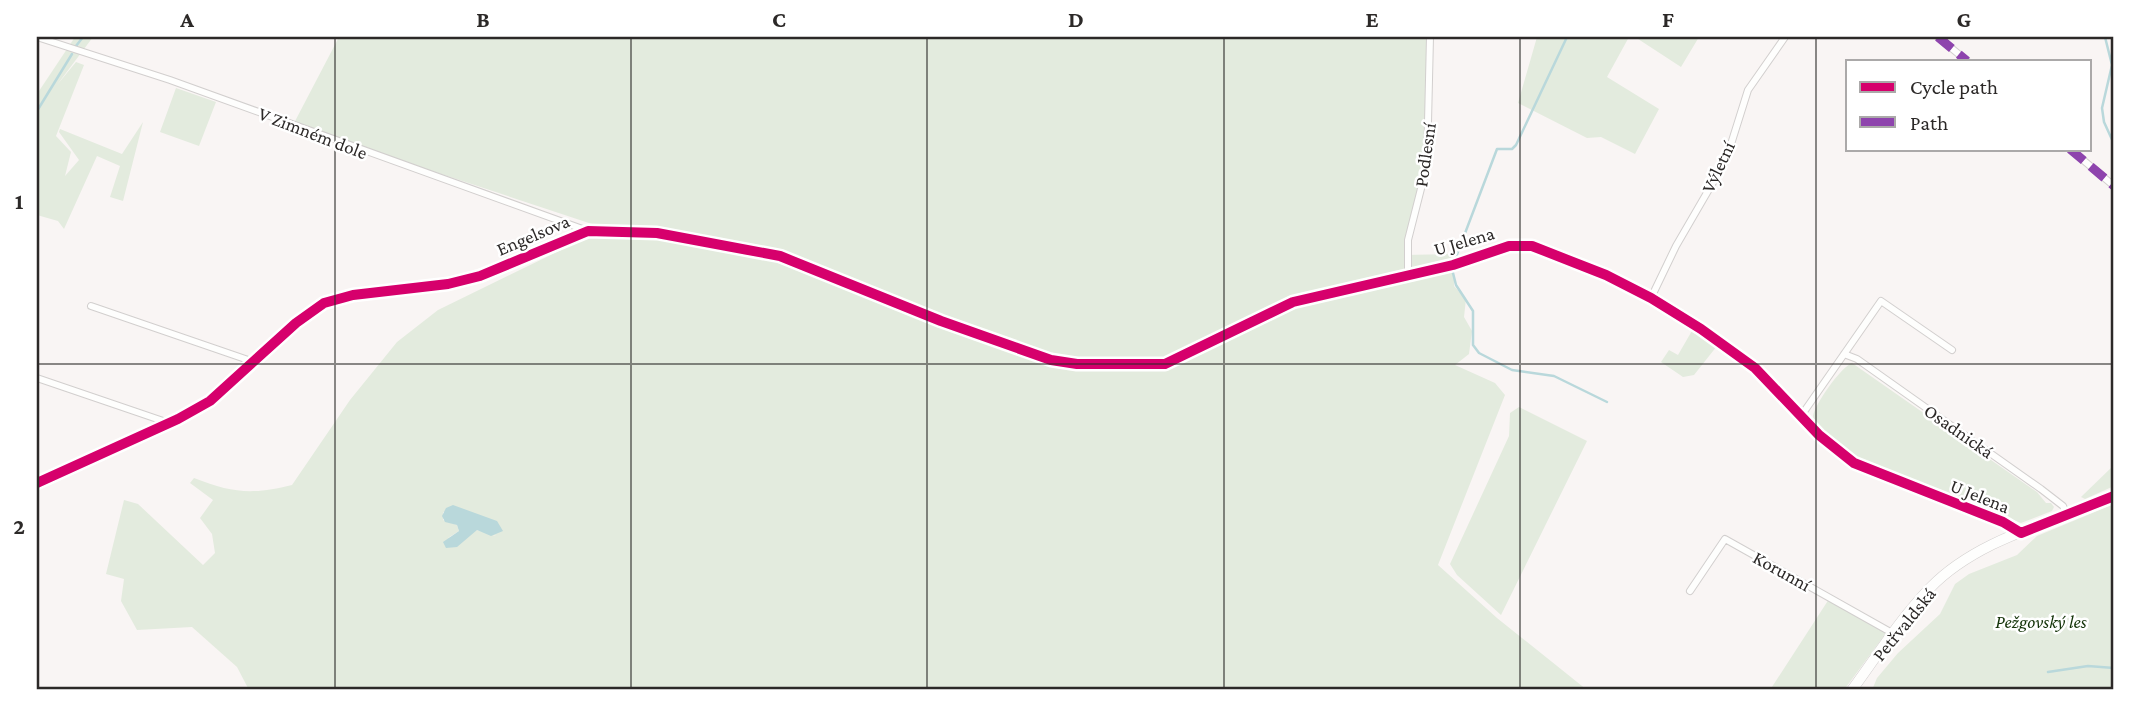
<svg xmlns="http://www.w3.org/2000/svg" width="2151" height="727" font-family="'Crimson Pro',serif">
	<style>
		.green { fill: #e3ebde; fill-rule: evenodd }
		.water { fill: #b9d8db }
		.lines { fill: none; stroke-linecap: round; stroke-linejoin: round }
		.stream { stroke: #b9d8db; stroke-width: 2.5 }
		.street-casing { stroke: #d2cfce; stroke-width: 8 }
		.secondary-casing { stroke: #d2cfce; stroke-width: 11 }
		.street { stroke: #fefefd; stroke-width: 6 }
		.secondary { stroke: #fefefd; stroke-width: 10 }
		.quiet { stroke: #8e44ad; stroke-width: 9; stroke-dasharray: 18 9; stroke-linecap: butt }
		.cycleway-casing { stroke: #fff; stroke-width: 15 }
		.cycleway { stroke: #d6006c; stroke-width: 10 }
		.grid { fill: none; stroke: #2c2928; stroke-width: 2; stroke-opacity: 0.55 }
		.labels { text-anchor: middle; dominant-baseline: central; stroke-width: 5; stroke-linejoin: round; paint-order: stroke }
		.street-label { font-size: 19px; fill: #2c2928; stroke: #fff }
		.park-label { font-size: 19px; font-style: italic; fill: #133308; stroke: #fff }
		.neatline { fill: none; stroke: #2c2928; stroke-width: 2.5 }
		.grid-label { font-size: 23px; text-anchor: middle; font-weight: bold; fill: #2c2928 }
	</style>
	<rect width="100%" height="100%" fill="#f9f5f4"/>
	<path class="green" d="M75,37h18l-36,48 19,-23 8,3 -28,71 15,16 -6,24 14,-16 -20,-28 1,-3 62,25 21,-32 -20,79 -13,-4 10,-31 -23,-10 -33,73 -6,-8 -21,-6v-121z
		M339,37h1089l-3,127 -21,91 50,-1v32l12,13 -2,18 8,14 -3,23 -14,11 40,18 10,12 -67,170 59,53 90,72h-1338l-12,-23 -45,-40 -55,3 -16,-29 3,-22 -18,-5 18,-74 14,4 65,61 12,-12 -3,-19 -12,-16 13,-18 -23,-17 4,-5c38,15 58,17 98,7l58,-85 47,-58 41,-32 166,-81 72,8 -1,-7 -71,-2 -311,-103zM443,512l53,24 -19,-6 -29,8 11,-7 -2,-6 -14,-5z
		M1537,37h92l-22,40 52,32 -24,45 -34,-17 -14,1 -69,-35z
		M1635,37h64l-18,30z
		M176,88l40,14 -17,44 -39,-14z
		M1693,329l24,17 -23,29 -11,2 -22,-15 8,-12 9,5z
		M1852,363l185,129 9,11h5l3,4 -2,4 -31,12c-42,-16 -198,-62 -208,-107 2,-12 28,-49 39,-53z
		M1519,407l68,34 -86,174 -44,-40 -7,-11 59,-128 1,-23z
		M2114,465v21l-29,13 -4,-2z
		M2114,504v186h-242l5,-12 21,-25 42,-39 15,-30 14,-10 48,-19 20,-19z
		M1829,599l57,34 -42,57h-74z"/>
	<path class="water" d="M453,505l44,16 6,10 -12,5 -14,-6 -20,17 -11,1 -3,-6 16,-11 -2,-6 -12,-3 -3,-6 4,-8z"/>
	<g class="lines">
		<path class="stream" d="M2105,37l7,28 -10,43 2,14 10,22
			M76,46l7,-9
			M37,111l35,-57
			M1456,257l41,-108h15l4,-4 51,-108
			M1452,269l4,16 17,26v34l6,8 33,17 42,6 53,26
			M2048,672l40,-6 26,2"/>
		<g class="street-casing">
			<path id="street" d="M37,37l133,43 418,151
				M1938,37l29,24
				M2070,149l44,37
				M1408,273v-33l19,-75 3,-128
				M1651,298l25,-52 50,-86 22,-70 37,-53
				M91,306l163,56
				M1844,354l13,5 184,130 22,17 4,9
				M37,378l132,45
				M1801,416l80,-115 71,49
				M37,483l141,-64 32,-18 86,-78 28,-20 29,-8 95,-11 32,-8 108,-45 69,2 123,23 161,65 110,39 26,4h88l128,-62 160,-37 56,-19h23l74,29 45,23 50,31 54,39 64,67 35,28 149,59 16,10
				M1690,591l35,-52 169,95"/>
		</g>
		<g class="secondary-casing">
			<path id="secondary" d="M1852,690c25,-34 48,-71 78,-102 47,-49 123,-66 184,-92"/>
		</g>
		<use href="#street" class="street"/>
		<use href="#secondary" class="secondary"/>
		<path class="quiet" d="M1938,37l29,24
			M2070,149l44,37"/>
		<g class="cycleway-casing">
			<path id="cycleway" d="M37,483l141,-64 32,-18 86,-78 28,-20 29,-8 95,-11 32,-8 108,-45 69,2 123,23 161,65 110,39 26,4h88l128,-62 160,-37 56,-19h23l74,29 45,23 50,31 54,39 64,67 35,28 149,59 18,11 93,-37"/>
		</g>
		<use href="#cycleway" class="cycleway"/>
	</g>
	<path class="grid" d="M335,37v653M631,37v653M927,37v653M1224,37v653M1520,37v653M1816,37v653M37,364h2077"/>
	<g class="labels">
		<g class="street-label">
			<text transform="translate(313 133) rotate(21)">V Zimném dole</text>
			<text transform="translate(1425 155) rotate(-82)">Podlesní</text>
			<text transform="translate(1718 167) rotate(-65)">Výletní</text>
			<text transform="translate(533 235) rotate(-23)">Engelsova</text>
			<text transform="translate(1464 241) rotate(-16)">U Jelena</text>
			<text transform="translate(1959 431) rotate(35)">Osadnická</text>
			<text transform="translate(1980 496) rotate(22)">U Jelena</text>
			<text transform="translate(1782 571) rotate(29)">Korunní</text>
			<text transform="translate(1904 624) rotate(-51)">Petřvaldská</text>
		</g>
		<g class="park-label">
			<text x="2041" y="621">Pežgovský les</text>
		</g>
	</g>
	<rect width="2151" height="727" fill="none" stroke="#ffffff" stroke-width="77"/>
	<rect x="1846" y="60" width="245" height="91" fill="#ffffff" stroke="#aba9a9" stroke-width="2"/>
	<rect x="1860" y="82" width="35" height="10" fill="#d6006c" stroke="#aba9a9" stroke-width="2"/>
	<text x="1910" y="94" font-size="21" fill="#2c2928">Cycle path</text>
	<rect x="1860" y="117" width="35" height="10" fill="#8e44ad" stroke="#aba9a9" stroke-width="2"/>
	<text x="1910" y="130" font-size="21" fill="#2c2928">Path</text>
	<rect x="38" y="38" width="2074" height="650" class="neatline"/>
	<g class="grid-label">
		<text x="187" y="27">A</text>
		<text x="483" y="27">B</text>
		<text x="779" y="27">C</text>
		<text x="1076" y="27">D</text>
		<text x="1372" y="27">E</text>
		<text x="1668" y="27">F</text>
		<text x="1964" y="27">G</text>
		<text x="19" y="209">1</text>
		<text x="19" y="534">2</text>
	</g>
</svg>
